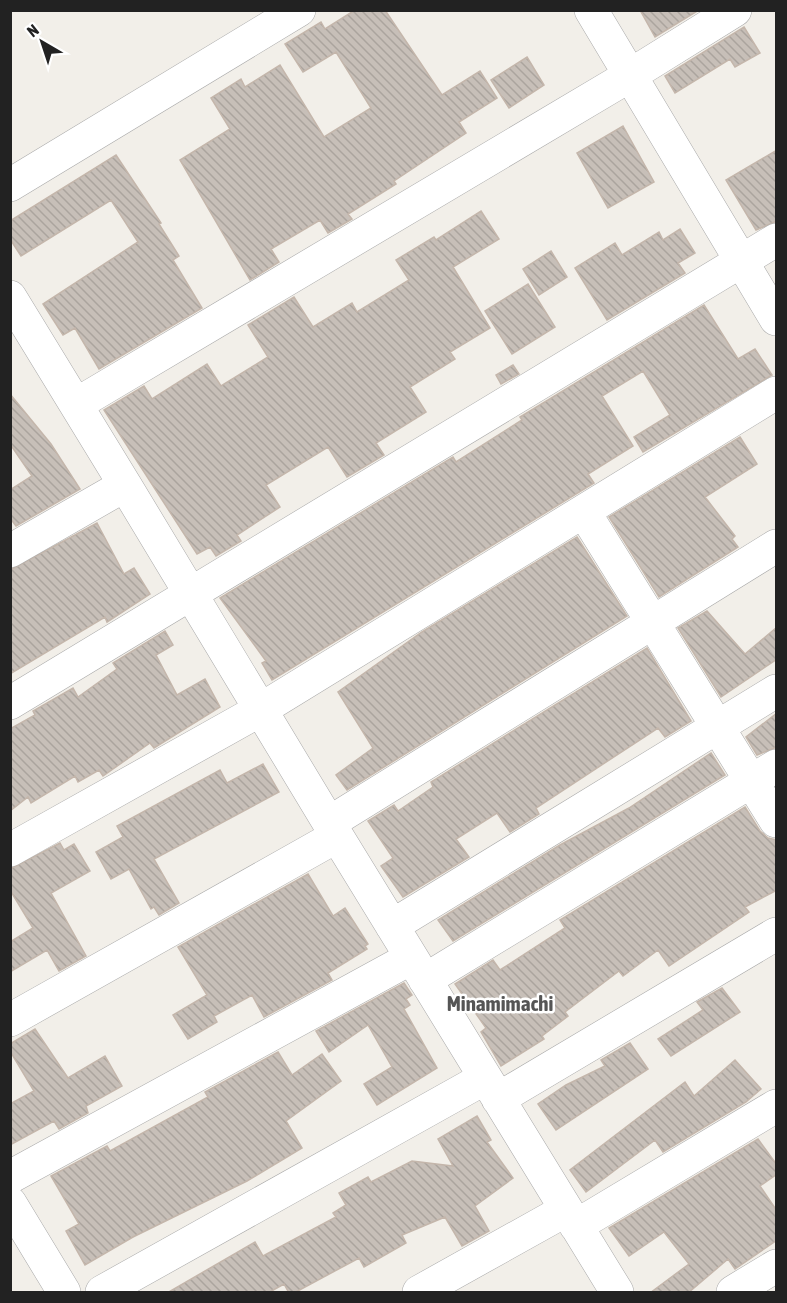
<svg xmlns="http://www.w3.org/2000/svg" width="787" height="1303" font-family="'Asap Condensed',sans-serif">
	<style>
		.building { fill: url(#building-back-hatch); stroke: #c4b6ab; stroke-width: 1.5 }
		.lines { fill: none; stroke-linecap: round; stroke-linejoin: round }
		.minor-casing { stroke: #a9a9a9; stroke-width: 34 }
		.minor { stroke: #fff; stroke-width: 33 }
		.labels { text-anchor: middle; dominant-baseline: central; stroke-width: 5; stroke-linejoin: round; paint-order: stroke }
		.quarter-label { font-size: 21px; font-weight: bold; fill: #555; stroke: #fff }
	</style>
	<defs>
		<pattern id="building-back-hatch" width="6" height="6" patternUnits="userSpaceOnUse" patternTransform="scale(1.5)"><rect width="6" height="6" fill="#c7bfb8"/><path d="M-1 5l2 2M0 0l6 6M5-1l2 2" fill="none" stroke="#aba49e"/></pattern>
	</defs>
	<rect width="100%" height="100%" fill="#f2efe9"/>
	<path class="building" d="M355,10h30l57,85 38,-24 17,27 -38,24 7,11 -72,48 2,3 -48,30 4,5 -24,14 -8,-13 -49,29 8,13 -29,18 -70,-120 50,-31 -19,-31 30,-19 4,8 35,-22 44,72 47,-29 -35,-56 -33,20 -18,-28 36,-22 4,7z
		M640,10h59l-44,27z
		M744,27l16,26 -25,14 -5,-8 -55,34 -10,-17z
		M527,57l17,28 -35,23 -18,-28z
		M623,126l31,56 -46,26 -31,-55z
		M777,150v71l-21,9 -30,-50z
		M116,155l45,68 -2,1 20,32 -6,4 29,48 -103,61 -24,-41 -12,7 -20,-31 95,-62 -27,-42 -90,56 -11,-17v-18z
		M481,211l18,28 -46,28 37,61 -40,24 5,7 -45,28 16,25 -50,31 8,12 -37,22 -19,-30 -62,38 14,22 -43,28 4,6 -25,15 -6,-9 -13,7 -93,-144 40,-24 8,13 55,-35 14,22 47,-29 -20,-32 46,-28 19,30 39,-24 5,9 52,-32 -13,-20 38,-23 2,3z
		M680,229l15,24 -17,10 7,10 -78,47 -32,-52 40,-25 7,12 37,-23 4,8z
		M551,251l16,26 -28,18 -16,-26z
		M528,284l27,43 -43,27 -27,-43z
		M704,305l34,54 17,-10 17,26 -129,77 -9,-15 36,-22 -27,-44 -41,25 31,50 -45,28 6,9 -322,197 -10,-17 4,-2 -46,-63 233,-141 3,5 66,-42 -2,-3z
		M513,365l6,9 -18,10 -5,-9z
		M10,394l41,50 29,45 -64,37 -6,-8v-28l22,-14 -22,-32z
		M740,437l17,27 -52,33 30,39 -3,3 6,8 -79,50 -50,-80z
		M97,523l27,51 10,-6 16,26 -43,28 -2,-5 -95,57v-104z
		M577,537l50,79 -280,174 -11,-15 37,-27 -35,-56 84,-60z
		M707,611l38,43 32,-27v32l-56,38 -43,-69z
		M165,631l8,14 -17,10 21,40 28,-16 15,28 -66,41 -4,-5 -47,33 -4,-6 -21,12 -3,-6 -44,27 -3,-6 -18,14v-82l25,-14 -2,-4 40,-23 5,9 39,-28 -4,-6z
		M647,648l44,73 -26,16 -7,-9 -122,80 3,6 -29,18 -13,-19 -41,26 13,18 -66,40 -22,-31 12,-8 -25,-37 26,-16 4,6 35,-24 -2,-5z
		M777,713v34l-20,8 -11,-18z
		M711,753l14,22 -272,166 -15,-21 122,-75 69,-37z
		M263,764l16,28 -125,67 25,44 -20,12 -5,-8 -3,2 -22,-40 -18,10 -15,-27 27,-15 -6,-11 103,-56 7,13z
		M745,807l15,24 8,7 9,2v50l-32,17 4,5 -80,54 -11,-16 -35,26 -4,-5 -54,41 3,4 -26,20 2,3 -43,27 -20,-34 5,-4 -31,-44 38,-24 7,10 65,-42 -5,-8z
		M60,843l4,7 10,-6 16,27 -39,22 35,63 -27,15 -12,-21 -37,22v-30l23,-14 -23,-38v-21z
		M308,874l25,42 12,-8 23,36 -3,2 2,3 -39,24 4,7 -68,37 -12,-22 -38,21 3,6 -29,17 -15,-24 34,-20 -29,-48z
		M404,983l8,12 -6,4 4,6 -6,4 33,59 -60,37 -13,-21 28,-17 -24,-42 -39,27 -13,-21z
		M722,988l18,24 -69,44 -13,-17 45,-29 -6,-8z
		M35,1029l33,49 37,-22 17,30 -36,20 2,7 -29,16 -5,-8 -44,24v-41l24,-13 -24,-40v-7z
		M630,1043l18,26 -92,61 -18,-26 28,-19 39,-19 -4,-6z
		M278,1052l14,23 30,-21 19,27 -55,40 16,27 -55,33 -114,56 -48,28 -19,-34 13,-7 -28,-48 56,-30 3,5 98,-54 -3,-5z
		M735,1060l26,29 -15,13 -83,50 -8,-12 -69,52 -16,-22 115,-88 9,14z
		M477,1116l14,24 -4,2 26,36 -38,28 14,25 -27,15 -17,-29 -43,18 4,8 -42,24 -5,-9 -65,35h-5l-5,-9 -16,9h-101l88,-51 8,14 73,-39 -3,-4 13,-8 -7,-12 29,-16 3,5 41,-21 41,5 -15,-27z
		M758,1139l19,26v9l-17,12 17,25v29l-42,29 -7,-10 -40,34h-38l39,-29 -25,-32 -35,24 -20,-28z"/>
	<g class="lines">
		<g class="minor-casing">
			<path id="minor" d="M591,10l185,309
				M10,185l289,-175
				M10,297l115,188 -115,66
				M77,404l552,-328 106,-66
				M125,485l204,338 288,469
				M584,512l192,309
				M10,703l766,-463
				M329,823l447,-277
				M10,850l250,-140 516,-317
				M392,926l384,-235
				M425,980l351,-214
				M10,1020l327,-184
				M498,1099l278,-165
				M10,1177l401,-219
				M10,1203l54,89
				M576,1226l200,-120
				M102,1292l383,-214
				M419,1292l147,-82
				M733,1292l43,-26"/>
		</g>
		<use href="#minor" class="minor"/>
	</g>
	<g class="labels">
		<g class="quarter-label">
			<text x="500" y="1003">Minamimachi</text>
		</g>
	</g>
	<rect width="787" height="1303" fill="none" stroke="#222222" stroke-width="24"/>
	<g transform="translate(42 42) rotate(321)" stroke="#ffffff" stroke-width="4.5" paint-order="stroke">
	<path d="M0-4.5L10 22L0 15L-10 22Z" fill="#222222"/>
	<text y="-9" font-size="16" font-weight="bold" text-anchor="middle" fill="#222222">N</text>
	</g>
</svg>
